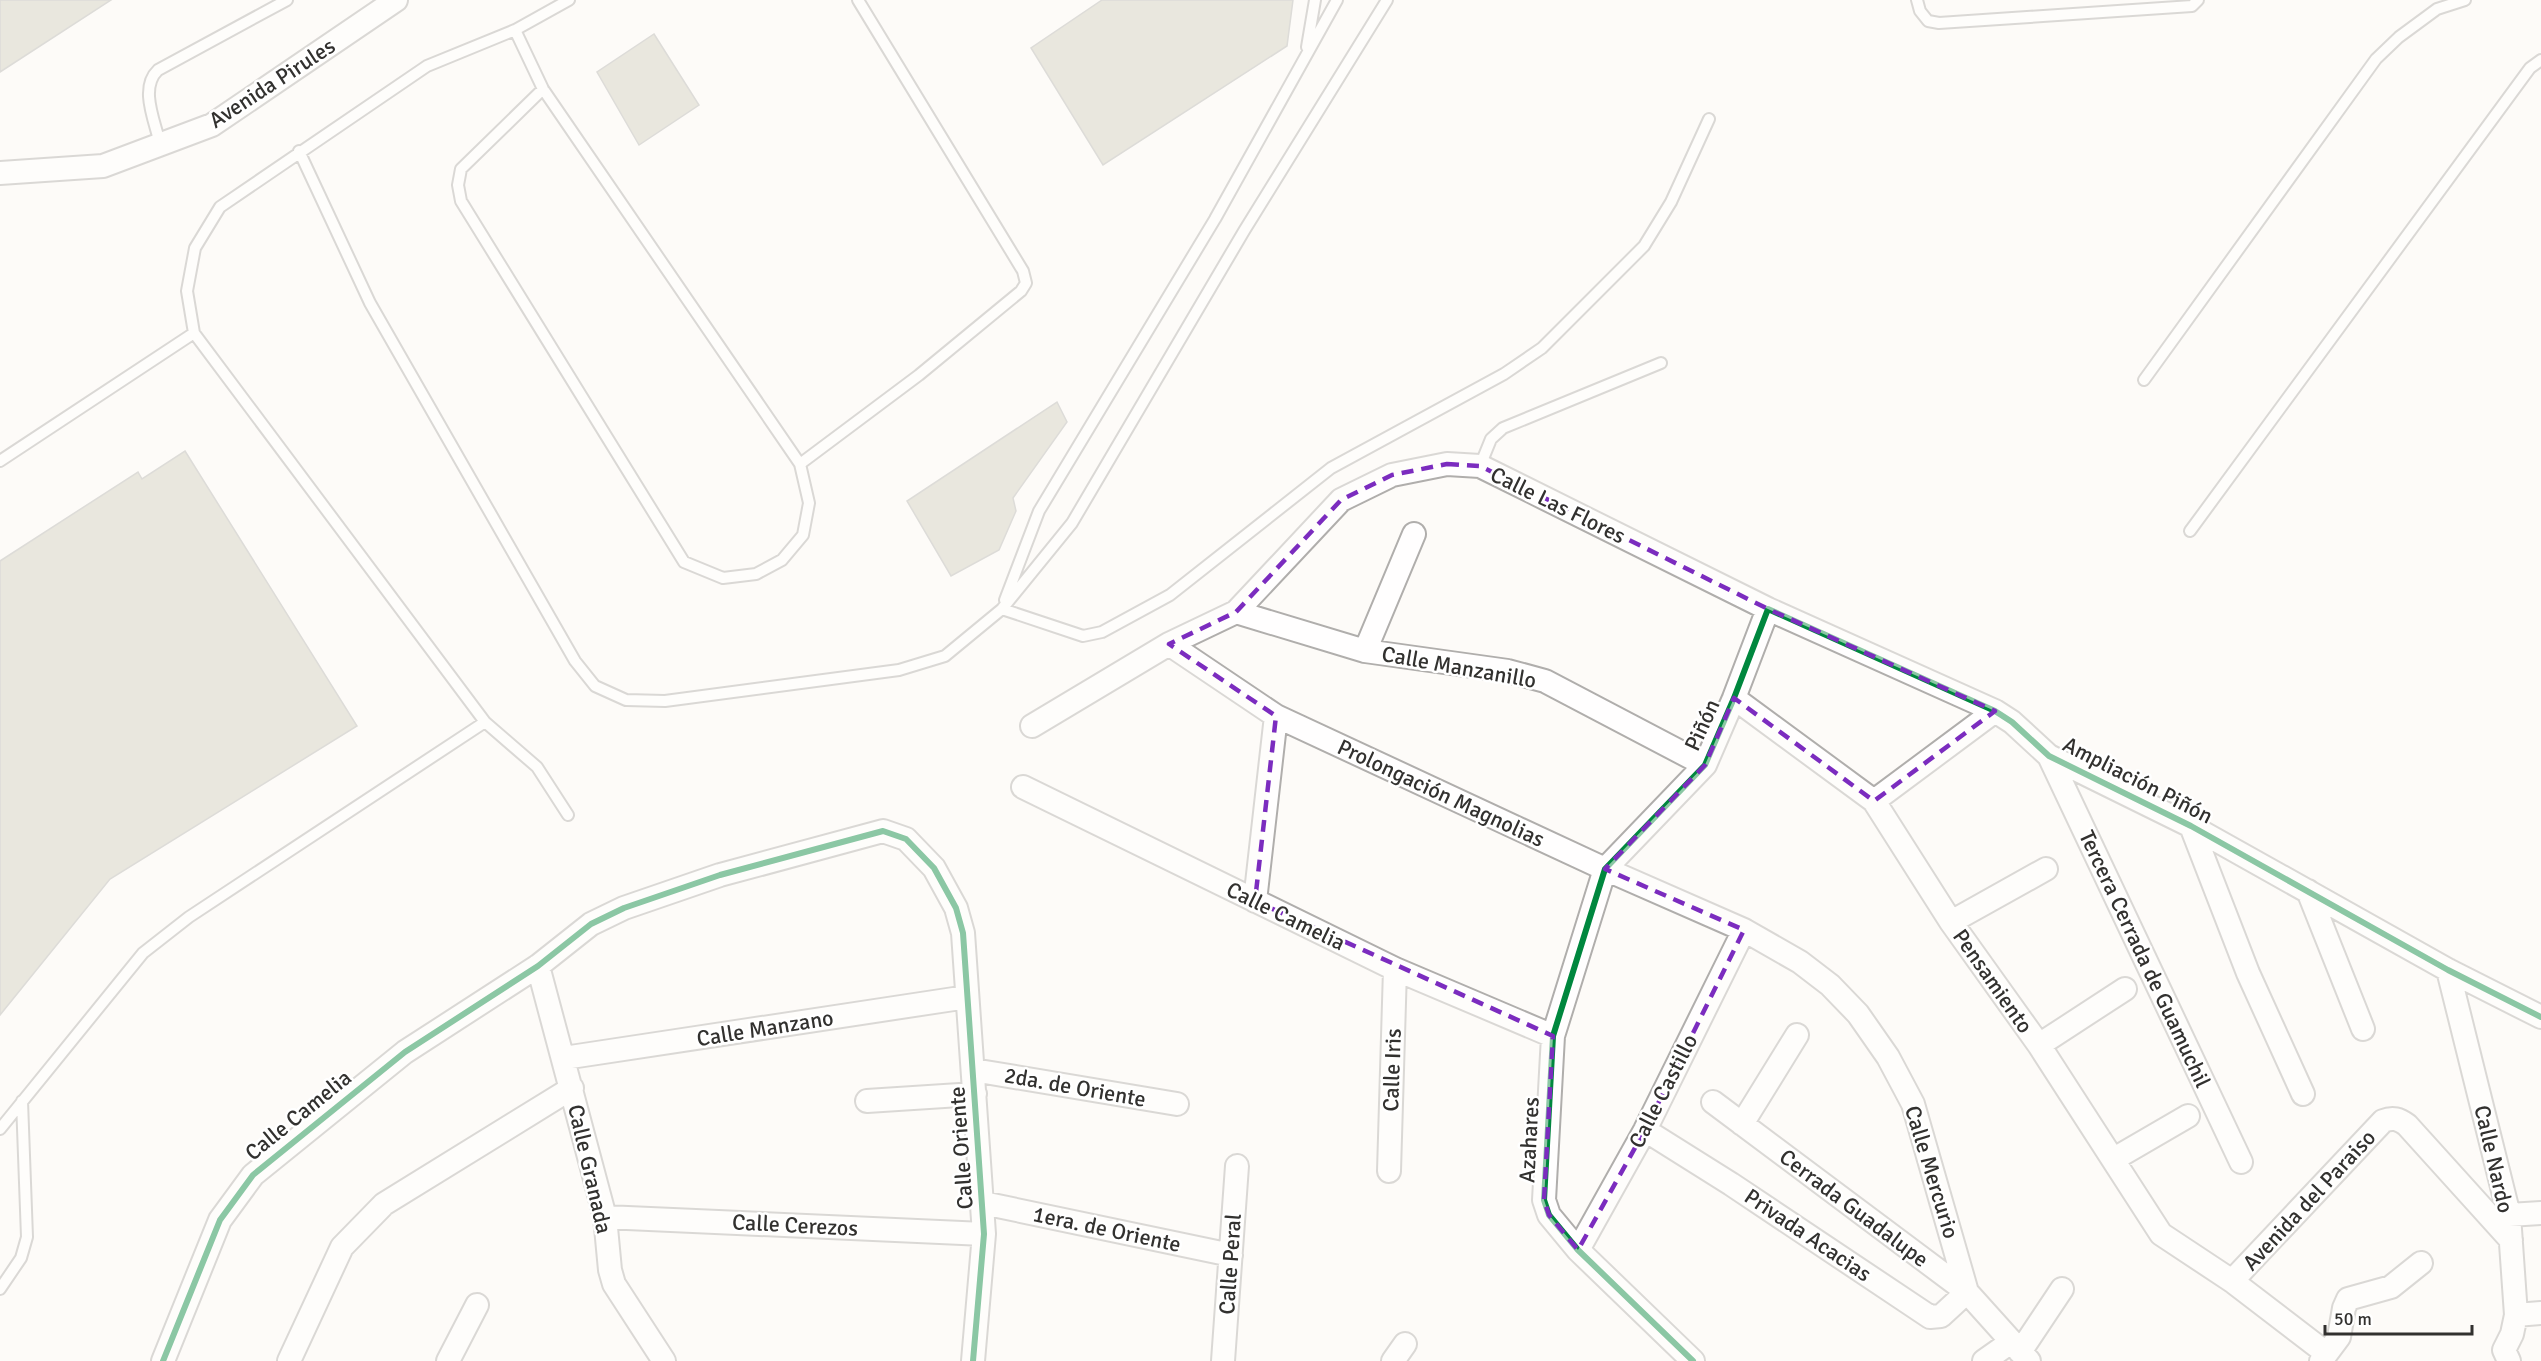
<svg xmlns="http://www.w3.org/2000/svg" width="2541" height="1361" font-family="Signika,sans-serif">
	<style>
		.building { fill: #d0cebe; stroke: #b6b5b2; stroke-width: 1.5 }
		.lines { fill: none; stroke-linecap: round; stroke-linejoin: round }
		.service-casing { stroke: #b0aeac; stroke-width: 14 }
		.minor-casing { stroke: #b0aeac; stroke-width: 26 }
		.service { stroke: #fffefe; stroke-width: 10 }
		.minor { stroke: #fffefe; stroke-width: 22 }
		.cycleway-casing { stroke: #fff; stroke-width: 10 }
		.cycleway { stroke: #00873e; stroke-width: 6 }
		.marked { fill: none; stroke: #7b2cbf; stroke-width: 4.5; stroke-dasharray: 12 8; stroke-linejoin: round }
		.labels { text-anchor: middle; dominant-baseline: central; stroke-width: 5; stroke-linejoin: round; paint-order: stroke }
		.street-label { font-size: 22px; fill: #32312f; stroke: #fff }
	</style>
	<rect width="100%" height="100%" fill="#fdfbf8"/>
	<path class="building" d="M0,0h111l-111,72z
		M1102,0h191l-6,46 -184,119 -72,-117z
		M654,34l45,71 -60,40 -42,-73z
		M1057,402l10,20 -54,76 3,13 -17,39 -48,26 -44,-75z
		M185,451l172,275 -247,153 -110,136v-454l138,-89 4,7z"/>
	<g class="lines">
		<g class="service-casing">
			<path id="service" d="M1917,0l3,11 8,10 11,2 253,-17 6,-6
				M515,30l28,59 257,375 119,-89 102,-84 5,-8 -3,-12 -165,-271
				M1307,47l8,-47
				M543,89l-82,80 -3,16 3,16 223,361 39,16 33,-4 26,-14 21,-25 6,-32 -9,-39
				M160,144c-5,-23 -21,-56 -2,-74l129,-70
				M299,151l71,152 205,358 20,25 31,14 39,1 234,-31 46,-14 57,-47 70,-86 172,-292 143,-231
				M2144,380l232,-321 23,-22 38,-28 28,-9
				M0,461l194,-128
				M1480,466l11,-27 12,-11 158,-65
				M2190,531l340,-463 11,-8
				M1005,600l34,-89 176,-292 122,-219
				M1002,609l81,27 19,-4 68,-37 161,-127 173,-94 38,-26 102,-102 27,-44 38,-83
				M485,722l52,45 31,48
				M0,1129l143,-176 46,-36 296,-195 -291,-389 -7,-42 8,-43 25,-41 207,-141 88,-36 54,-30
				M0,1289l21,-31 6,-21 -5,-136"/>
		</g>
		<g class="minor-casing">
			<path id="minor" d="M0,173l103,-7 109,-41 184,-125
				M1236,612l129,39 143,20 37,10 160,84
				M1169,644l107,72 329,153 139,61 56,32 30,23 28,29 30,43 25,47 54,188 62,69
				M1365,651l49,-117
				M1734,698l140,103 77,121 88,123 122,189 71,47 94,72
				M1032,726l137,-82 67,-32 105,-112 51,-25 55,-11 33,2 288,143
				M2049,756l192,406
				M1023,787l372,182 158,67
				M1874,801l121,-90
				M2191,826l57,147 55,121
				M2308,891l55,138
				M1255,901l21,-185
				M1951,922l95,-53
				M538,966l67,251 5,53 4,14 50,77
				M2448,970l61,245 7,100 -4,19 -8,16 5,11
				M2039,1045l86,-56
				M564,1058l403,-61
				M973,1070l204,34
				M867,1101l108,-7
				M1742,1124l55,-89
				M1645,1130l86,54 199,133 11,-1 26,-24 -254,-190
				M2114,1159l74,-43
				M1389,1171l6,-202
				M983,1203l248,52
				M2509,1215l32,-2
				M605,1217l379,17
				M1578,1250l67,-120 99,-200
				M2232,1281l151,-160c10,-4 16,-2 24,4l104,115
				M2516,1315l25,-2
				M2020,1352l42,-63
				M163,1361l57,-141 33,-45 152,-123 133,-86 53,-42 33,-16 96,-33 163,-44 23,8 28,29 22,40 7,25 21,301 -11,127
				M289,1361l53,-114 42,-43 188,-116
				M448,1361l29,-56
				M1223,1361l14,-195
				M1393,1361l12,-17
				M1693,1361l-115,-111 -29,-35 -5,-15 9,-164 52,-167 100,-104 29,-67 34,-89 227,102 17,11 37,34 142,70 257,144 93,47
				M1984,1361l27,-19
				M2321,1361l18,-24 5,-29 4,-9 43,-12 30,-24"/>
		</g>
		<use href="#service" class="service"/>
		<use href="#minor" class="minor"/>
		<g class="cycleway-casing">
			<path id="cycleway" d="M163,1361l57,-141 33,-45 152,-123 133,-86 53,-42 33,-16 96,-33 163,-44 23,8 28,29 22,40 7,25 21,301 -11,127
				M1693,1361l-115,-111 -29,-35 -5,-15 9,-164 52,-167 100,-104 29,-67 34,-89 227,102 17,11 37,34 142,70 257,144 93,47"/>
		</g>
		<use href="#cycleway" class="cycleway"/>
	</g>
	<path d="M0 0H2541V1361H0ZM1447,464l33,2 288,143 227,102 -121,90 -140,-103 -29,67 -100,104 139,61 -99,200 -67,120 -29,-35 -5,-15 9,-164 -298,-135 21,-185 -107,-72 67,-32 105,-112 51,-25z" fill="#fdfbf8" fill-opacity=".55" fill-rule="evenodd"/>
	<path class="marked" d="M1447,464l33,2 288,143 227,102 -121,90 -140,-103 -29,67 -100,104 139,61 -99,200 -67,120 -29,-35 -5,-15 9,-164 -298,-135 21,-185 -107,-72 67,-32 105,-112 51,-25z"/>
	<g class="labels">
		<g class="street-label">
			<text transform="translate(272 83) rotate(-33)">Avenida Pirules</text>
			<text transform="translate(1558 505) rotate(26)">Calle Las Flores</text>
			<text transform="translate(1459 667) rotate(10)">Calle Manzanillo</text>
			<text transform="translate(1702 725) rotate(-65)">Piñón</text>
			<text transform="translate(2138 780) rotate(27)">Ampliación Piñón</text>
			<text transform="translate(1441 793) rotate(25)">Prolongación Magnolias</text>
			<text transform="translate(1286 916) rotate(26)">Calle Camelia</text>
			<text transform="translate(2145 959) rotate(65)">Tercera Cerrada de Guamuchil</text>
			<text transform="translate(1993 981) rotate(55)">Pensamiento</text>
			<text transform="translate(765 1028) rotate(-9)">Calle Manzano</text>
			<text transform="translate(1392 1070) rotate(-88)">Calle Iris</text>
			<text transform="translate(1075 1087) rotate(10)">2da. de Oriente</text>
			<text transform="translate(1663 1091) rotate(-63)">Calle Castillo</text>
			<text transform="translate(298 1115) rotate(-39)">Calle Camelia</text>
			<text transform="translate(1529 1140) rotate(-87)">Azahares</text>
			<text transform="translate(961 1148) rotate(-94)">Calle Oriente</text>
			<text transform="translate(2494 1159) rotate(77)">Calle Nardo</text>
			<text transform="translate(590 1169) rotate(77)">Calle Granada</text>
			<text transform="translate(1932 1172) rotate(73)">Calle Mercurio</text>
			<text transform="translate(2309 1200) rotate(-47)">Avenida del Paraiso</text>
			<text transform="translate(1854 1208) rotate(37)">Cerrada Guadalupe</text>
			<text transform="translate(795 1225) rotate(3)">Calle Cerezos</text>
			<text transform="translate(1107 1229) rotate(12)">1era. de Oriente</text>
			<text transform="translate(1808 1235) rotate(34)">Privada Acacias</text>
			<text transform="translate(1230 1264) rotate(-86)">Calle Peral</text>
		</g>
	</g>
	<path d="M2325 1325v9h147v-9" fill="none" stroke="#32312f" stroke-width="3"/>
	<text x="2334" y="1325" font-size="18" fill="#32312f" stroke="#ffffff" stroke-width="4.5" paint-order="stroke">50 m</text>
</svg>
